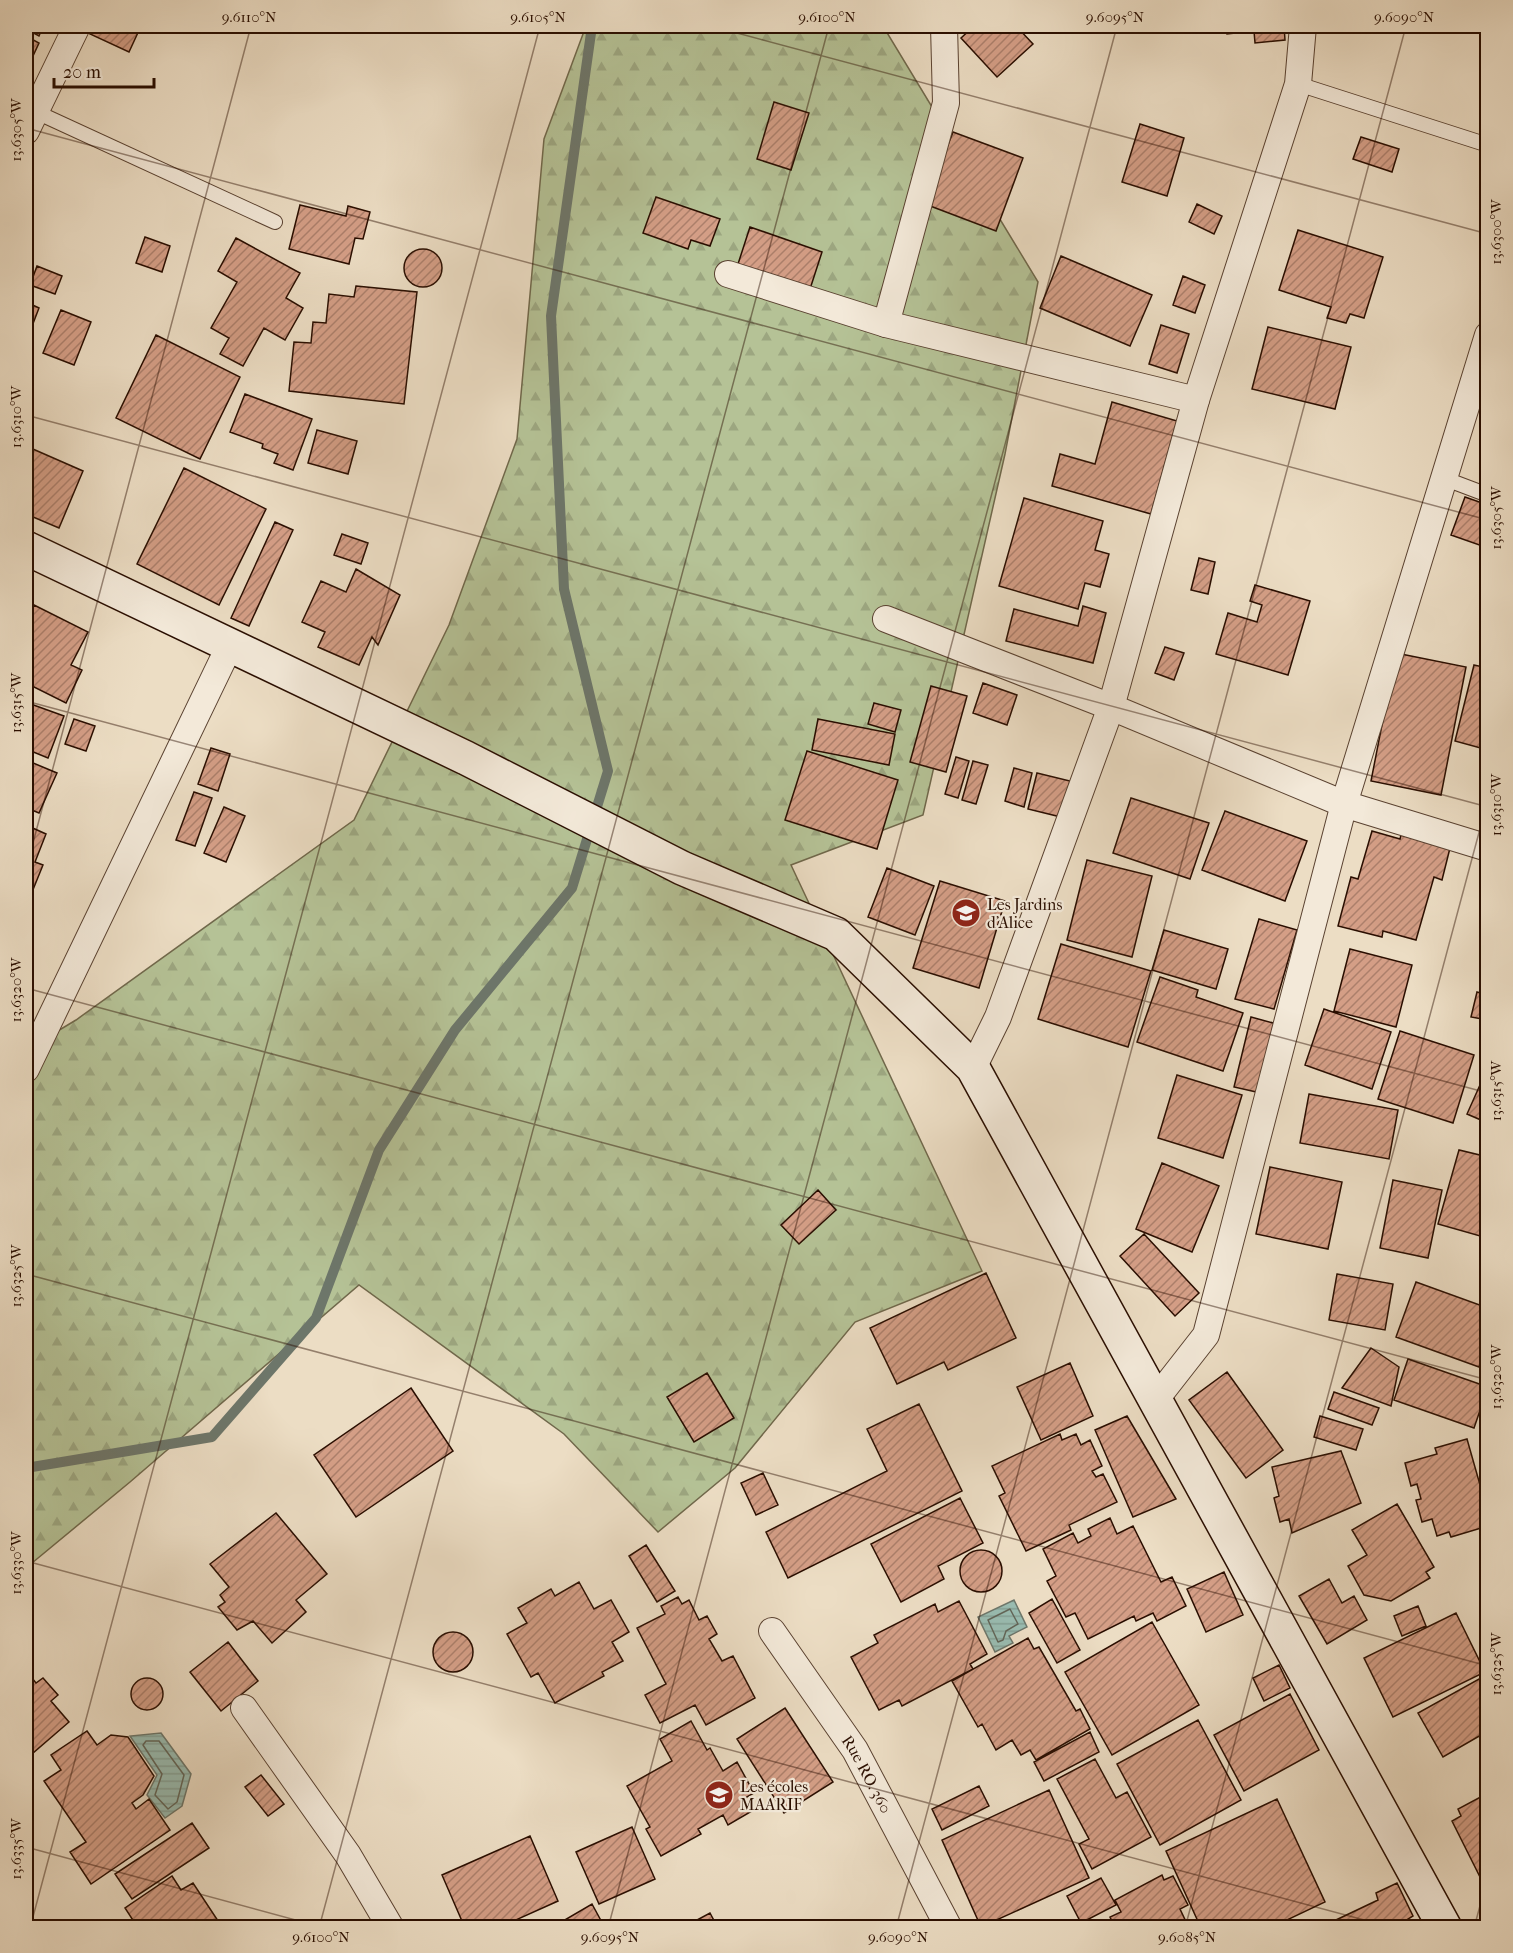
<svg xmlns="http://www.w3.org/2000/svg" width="1513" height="1953" font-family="'IM FELL French Canon',serif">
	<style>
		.forest { fill: url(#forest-firs); stroke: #70684b; stroke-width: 1.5 }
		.water { fill: url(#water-rules); stroke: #6d766a; stroke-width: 1.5 }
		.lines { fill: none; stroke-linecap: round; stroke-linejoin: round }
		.shore { stroke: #626558; stroke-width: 1.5 }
		.stream { stroke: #6d766a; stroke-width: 10 }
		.building { fill: url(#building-hatch); stroke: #2a0e00; stroke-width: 1.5 }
		.lane-casing { stroke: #5a4231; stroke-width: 16 }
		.street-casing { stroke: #5a4231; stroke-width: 28 }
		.secondary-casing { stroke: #2a0e00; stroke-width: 36 }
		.lane { stroke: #f3e9d9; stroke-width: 14 }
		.street { stroke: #f3e9d9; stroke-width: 26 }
		.secondary { stroke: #f3e9d9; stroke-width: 33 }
		.ticks { fill: none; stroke: #2a0e00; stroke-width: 1.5; stroke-opacity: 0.45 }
		.labels { text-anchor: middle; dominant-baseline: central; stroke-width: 4.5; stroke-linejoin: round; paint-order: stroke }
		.poi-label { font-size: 16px; fill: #2a0e00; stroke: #f3e9d9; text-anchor: start }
		.street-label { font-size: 16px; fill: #2a0e00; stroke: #f3e9d9 }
		.neatline { fill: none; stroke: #2a0e00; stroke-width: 2 }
		.ticks-label { font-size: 15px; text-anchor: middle; fill: #2a0e00 }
	</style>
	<defs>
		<pattern id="forest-firs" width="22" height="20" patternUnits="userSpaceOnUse" patternTransform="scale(1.5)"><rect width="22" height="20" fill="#b5c296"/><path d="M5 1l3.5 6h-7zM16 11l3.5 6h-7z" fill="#9ca680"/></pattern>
		<pattern id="water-rules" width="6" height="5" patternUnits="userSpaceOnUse" patternTransform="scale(1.5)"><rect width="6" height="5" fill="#99bcb1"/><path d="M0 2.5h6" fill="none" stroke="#84a096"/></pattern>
		<pattern id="building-hatch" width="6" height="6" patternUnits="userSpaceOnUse" patternTransform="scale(1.5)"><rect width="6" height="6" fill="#d49e86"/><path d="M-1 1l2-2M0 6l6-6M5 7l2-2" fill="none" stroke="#ac7f6b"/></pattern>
	</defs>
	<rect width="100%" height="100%" fill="#ecddc4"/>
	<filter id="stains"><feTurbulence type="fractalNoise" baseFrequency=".00333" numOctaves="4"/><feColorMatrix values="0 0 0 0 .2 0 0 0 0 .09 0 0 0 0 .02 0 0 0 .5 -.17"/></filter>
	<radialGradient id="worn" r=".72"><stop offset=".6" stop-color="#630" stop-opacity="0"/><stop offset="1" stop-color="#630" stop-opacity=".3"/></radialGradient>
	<path class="forest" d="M586,26h297l155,256 -33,172 -82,361 -132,50 191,406 -127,51 -120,146 -77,64 -94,-98 -205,-149 -229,197 -104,86v-518l50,-30 278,-200 95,-195 68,-186 27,-300z"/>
	<path class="water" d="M1014,1600l13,27 -18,9 4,7 -18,9 -17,-35z
		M161,1733l30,41 -9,32 -17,12 -18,-23 10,-20 -27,-39z"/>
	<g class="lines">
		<path class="shore" d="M1010,1609l8,15 -12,7 -3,9 -5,2 -10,-22z
			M146,1741h13l25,34 -7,27 -9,7 -13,-14 7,-21 -19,-29z"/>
		<path class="stream" d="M26,1468l186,-31 104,-119 63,-168 76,-120 117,-142 36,-117 -44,-182 -13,-273 41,-290"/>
	</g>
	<path class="building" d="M26,26h17l-4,10 -13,-7z
		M94,26h47l-12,26 -39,-18z
		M974,26h42l17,18 -36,33 -36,-39z
		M1226,26h58l1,14 -30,3 -1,-12 -27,3z
		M26,36l13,7 -13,28z
		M774,102l35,11 -18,57 -34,-11z
		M1140,124l44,14 -17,58 -45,-14z
		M953,132l70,26 -27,73 -71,-27z
		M1361,137l38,12 -7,23 -39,-13z
		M656,197l64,22 -10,27 -19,-6 -3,9 -45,-16z
		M1197,204l25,12 -8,18 -25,-12z
		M300,205l46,11 2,-10 22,6 -7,27 -8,-1 -6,26 -60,-15z
		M750,227l72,25 -12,37 -72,-25z
		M1298,230l85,27 -19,61 -14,-4 -4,9 -19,-5 4,-11 -52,-17z
		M145,237l25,9 -8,26 -26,-9z
		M236,238l64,35 -14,25 17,10 -18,32 -21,-12 -21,38 -23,-12 9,-16 -18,-10 26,-46 -19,-11z
		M404 268a19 19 0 1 1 38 0a19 19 0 1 1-38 0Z
		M1061,256l91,39 -22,51 -90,-38z
		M37,266l25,10 -7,18 -25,-9z
		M1183,276l22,9 -10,28 -22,-8z
		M356,286l61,6 -13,112 -115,-13 5,-49 17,1 2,-21 13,1 3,-29 25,3z
		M26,302l13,6 -13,34z
		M61,310l30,12 -17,43 -31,-12z
		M1161,325l28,9 -12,39 -28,-9z
		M1268,327l83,20 -16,62 -83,-20z
		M156,335l84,42 -40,82 -84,-41z
		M245,394l67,25 -19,51 -19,-7 4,-9 -16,-6 1,-4 -33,-12z
		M1112,402l65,19 -26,93 -99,-28 8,-32 35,10z
		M317,430l40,11 -9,33 -40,-11z
		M26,446l57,25 -24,57 -33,-14z
		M184,468l82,41 -47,96 -82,-41z
		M1465,497l23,8v43l-37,-13z
		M1024,498l79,23 -8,29 14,4 -9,33 -15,-4 -7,26 -79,-23z
		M275,522l18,8 -44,96 -18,-8z
		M342,534l26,9 -7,21 -27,-9z
		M1199,558l16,4 -7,32 -17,-4z
		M356,569l44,26 -22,50 -6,-8 -13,28 -41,-18 7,-15 -23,-10 19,-41 25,11z
		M1255,585l55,16 -22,74 -72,-21 12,-41 29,9 5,-17 -12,-4z
		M34,605l54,27 -17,33 11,5 -16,33 -40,-20v-60z
		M1083,606l23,7 -13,50 -87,-22 8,-32 64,17z
		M1165,647l19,6 -10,27 -19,-7z
		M1396,653l70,14 -25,128 -70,-14z
		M1474,665l14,3v82l-33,-9z
		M983,683l34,12 -10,30 -34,-12z
		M931,686l36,10 -21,76 -36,-10z
		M28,703l36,13 -16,42 -22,-9z
		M874,703l27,7 -6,22 -27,-8z
		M74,719l21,7 -9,25 -21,-7z
		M818,719l77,15 -6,31 -77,-15z
		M211,748l19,6 -12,37 -20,-7z
		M807,751l91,29 -21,69 -92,-29z
		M956,757l13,4 -11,37 -13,-4z
		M26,760l31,13 -18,40 -12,-5 -1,3z
		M973,761l15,4 -12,39 -14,-4z
		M1014,768l18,5 -8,34 -19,-6z
		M1037,773l33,8 -9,36 -33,-8z
		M194,792l18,6 -17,48 -19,-6z
		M1131,798l78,25 -19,56 -77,-26z
		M224,807l21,9 -19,46 -22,-9z
		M1225,811l82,30 -22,60 -83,-31z
		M26,825l20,9 -11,28 8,3 -15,37 -2,-1z
		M1372,831l28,8 1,-4 49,13 -8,32 -8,-3 -18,63 -33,-9 -1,6 -44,-11 13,-49 7,2z
		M1087,860l65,16 -20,81 -65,-17z
		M887,868l47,18 -19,49 -47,-18z
		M940,881l65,20 -26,87 -66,-20z
		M1259,919l38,11 -23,79 -39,-10z
		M1164,930l64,19 -12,40 -64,-19z
		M1061,944l90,27 -23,76 -90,-28z
		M1350,949l62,16 -16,62 -62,-16z
		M1160,977l38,13 -2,7 47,16 -20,58 -86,-29z
		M1477,992l11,3v25l-17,-3z
		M1324,1009l67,23 -19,57 -67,-24z
		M1251,1017l26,7 -16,69 -27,-6z
		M1400,1031l74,24 -21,68 -75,-24z
		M1488,1067v56l-21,-9z
		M1177,1075l65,20 -19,63 -65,-20z
		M1309,1094l89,16 -9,49 -89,-16z
		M1483,1144l5,1v96l-4,-1v-3l-46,-13 21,-74 21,5z
		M1162,1163l57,23 -27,66 -56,-23z
		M1270,1167l72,15 -14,67 -72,-15z
		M1393,1180l49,10 -14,68 -48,-10z
		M818,1190l18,20 -37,34 -18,-19z
		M1144,1234l55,59 -24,23 -55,-60z
		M986,1273l30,65 -68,32 -4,-8 -47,22 -27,-56z
		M1337,1274l56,10 -8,46 -56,-10z
		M1416,1282l72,26v34l-9,25 -83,-30z
		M1371,1348l28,19 -8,39 -49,-18z
		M1408,1359l80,28 -14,41 -80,-28z
		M1070,1363l23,53 -52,24 -24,-53z
		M1227,1372l56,78 -37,28 -57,-78z
		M707,1373l27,45 -40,24 -27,-45z
		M411,1388l42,63 -97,66 -42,-62z
		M1334,1392l45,16 -7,17 -44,-16z
		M919,1404l43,87 -174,87 -22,-46 121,-61 -20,-42z
		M1127,1416l49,83 -43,18 -38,-87z
		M1320,1416l43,13 -7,21 -42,-13z
		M1060,1434l2,6 14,-6 5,11 9,-5 12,26 -10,5 4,6 7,-3 14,28 -48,23 2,5 -45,21 -27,-55 6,-3 -13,-27z
		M1488,1437v39l-5,-38z
		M1467,1439l21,74v13l-37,11 -2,-5 -12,4 -5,-17 -10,3 -6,-22 5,-1 -4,-15 -6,2 -6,-23 32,-9 -2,-6z
		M1341,1451l20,52 -69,30 -3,-14 -9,3 -6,-24 5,-2 -7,-29z
		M763,1473l15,32 -22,10 -15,-32z
		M960,1498l23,45 -45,23 6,13 -43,23 -30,-58z
		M1397,1504l37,63 -8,5 4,6 -39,23 -27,-6 -16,-29 19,-11 -15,-25z
		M276,1513l51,61 -31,26 10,12 -34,31 -19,-22 -16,9 -19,-23 7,-5 -5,-7 9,-8 -19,-23z
		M1110,1518l7,16 16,-8 28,56 11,-5 14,29 -29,15 -4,-8 -17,8 -2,-5 -46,23 -13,-26 -9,4 -19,-36 9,-5 -13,-27 30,-16 5,10 13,-7 -3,-7z
		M646,1545l29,46 -18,11 -28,-46z
		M960 1571a21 21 0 1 1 42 0a21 21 0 1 1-42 0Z
		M1224,1572l19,43 -37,17 -19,-43z
		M1329,1579l13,24 12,-7 13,24 -40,24 -28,-48z
		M579,1582l15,27 17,-9 18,32 -17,10 11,19 -21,11 2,4 -49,27 -17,-30 -7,4 -24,-43 20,-11 -9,-15 33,-19 4,7z
		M678,1597l4,7 7,-4 10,20 8,-4 10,18 -8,5 13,22 11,-5 22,42 -49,27 -11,-20 -35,18 -15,-28 21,-11 -29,-56 28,-14 -4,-8z
		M1052,1599l28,51 -23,13 -28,-50z
		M959,1601l28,53 -17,10 3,5 -71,37 -3,-6 -20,10 -28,-53 27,-14 -4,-8 61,-31 3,8z
		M1418,1606l8,20 -24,10 -8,-20z
		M1456,1613l29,59 -92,45 -29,-59z
		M1152,1622l47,83 -87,50 -47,-83z
		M433 1652a20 20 0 1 1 40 0a20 20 0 1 1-40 0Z
		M1028,1638l6,11 5,-2 37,64 4,-2 10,20 -54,31 -6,-10 -9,5 -9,-15 -16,10 -14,-26 -4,3 -26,-46z
		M228,1642l30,39 -37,30 -31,-39z
		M1279,1665l11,23 -26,13 -11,-23z
		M1488,1674v57l-45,26 -25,-44z
		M32,1678l4,5 7,-5 15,17 -7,6 18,21 -43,37v-76z
		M131 1694a16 16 0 1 1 32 0a16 16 0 1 1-32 0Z
		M1290,1694l29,56 -75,41 -30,-56z
		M785,1708l48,74 -49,31 -47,-74z
		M1198,1720l43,80 -81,45 -43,-81z
		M691,1721l16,29 3,-2 13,23 14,-9 17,31 -9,5 7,13 -24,14 -5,-10 -25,14 3,5 -40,22 -15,-27 4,-2 -23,-41 45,-25 -12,-22z
		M87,1731l10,14 14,-10 17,2 26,39 -11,19 -11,8 4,6 13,-10 21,31 -79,54 -21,-32 16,-10 -42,-61 17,-11 -10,-15z
		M1090,1732l9,20 -55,29 -10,-19z
		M1095,1759l21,39 11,-6 24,45 -59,32 -13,-25 10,-5 -32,-60z
		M261,1775l23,29 -16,12 -23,-29z
		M979,1786l10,20 -47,24 -10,-21z
		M1049,1790l40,88 -108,49 -39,-87z
		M1488,1793v80l-8,4 -28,-56 9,-5 -3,-7z
		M1277,1799l48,103 -55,26h-69l-35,-77z
		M192,1823l17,25 -77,51 -17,-25z
		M632,1827l23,52 -56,25 -23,-52z
		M530,1836l28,65 -60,27h-33l-23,-53z
		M1162,1875l2,5 9,-4 15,29 -8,4 9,19h-74l-5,-11 11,-5 -6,-12z
		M172,1876l9,14 12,-7 29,44 5,-3 2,4h-91l-13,-20z
		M1101,1878l15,27 -35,18 -14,-27z
		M1397,1883l16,33 -5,3 4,9h-73l-3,-8 42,-20 -2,-7z
		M592,1904l13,24h-54z
		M710,1913l8,15h-34v-1z"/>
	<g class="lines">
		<g class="lane-casing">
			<path id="lane" d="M1298,84l190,61
				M34,111l241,111
				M1443,478l45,17"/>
		</g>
		<g class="street-casing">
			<g id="street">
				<path d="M26,131l51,-105"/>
				<path d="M728,274l158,50 310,76"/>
				<path d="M886,324l60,-221 -2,-77"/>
				<path d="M886,619l225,88 233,97 144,44"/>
				<path d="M973,1068l25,-51 113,-310 85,-307 102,-316 5,-58"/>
				<path d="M26,1069l204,-424"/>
				<path d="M1156,1399l50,-64 138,-531 144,-469"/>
				<path id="s1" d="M772,1631l83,119 94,178"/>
				<path d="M244,1708l104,147 43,73"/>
			</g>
		</g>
		<g class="secondary-casing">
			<path id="secondary" d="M26,548l440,210 216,110 154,66 137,134 472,860"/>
		</g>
		<use href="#lane" class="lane"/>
		<use href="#street" class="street"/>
		<use href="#secondary" class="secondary"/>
	</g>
	<path class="ticks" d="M711,26l777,208M26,128l1462,392M26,415l1462,392M26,701l1462,392M26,869l225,-843M26,988l1462,392M26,1274l1462,392M26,1561l1368,367M26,1847l299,81M30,1928l510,-1902M319,1928l510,-1902M608,1928l509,-1902M896,1928l510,-1902M1185,1928l303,-1129M1474,1928l14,-52"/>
	<defs>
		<g id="school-disc" transform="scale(1.5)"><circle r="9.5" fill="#8f2418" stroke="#f3e9d9"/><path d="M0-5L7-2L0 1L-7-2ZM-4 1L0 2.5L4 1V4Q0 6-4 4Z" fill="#fff"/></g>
	</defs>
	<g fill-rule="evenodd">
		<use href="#school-disc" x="966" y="913"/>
		<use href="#school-disc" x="719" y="1795"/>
	</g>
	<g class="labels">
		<g class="poi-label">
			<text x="987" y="904">Les Jardins<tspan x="987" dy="18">d'Alice</tspan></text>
			<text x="740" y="1786">Les écoles<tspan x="740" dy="18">MAARIF</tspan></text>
		</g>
		<g class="street-label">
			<text stroke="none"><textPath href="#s1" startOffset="172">Rue RO. 360</textPath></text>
		</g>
	</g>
	<rect width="1513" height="1953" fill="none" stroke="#ecddc4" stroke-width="66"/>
	<path d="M54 78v9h100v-9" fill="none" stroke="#2a0e00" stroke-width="3"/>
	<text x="63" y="78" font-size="18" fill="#2a0e00" stroke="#f3e9d9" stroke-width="4.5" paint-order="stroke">20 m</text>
	<rect x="33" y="33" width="1447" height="1887" class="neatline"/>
	<g class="ticks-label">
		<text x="249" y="22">9.6110°N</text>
		<text x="538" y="22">9.6105°N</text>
		<text x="827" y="22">9.6100°N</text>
		<text x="1115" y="22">9.6095°N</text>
		<text x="1404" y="22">9.6090°N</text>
		<text transform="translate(16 130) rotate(-90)" y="5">13.6305°W</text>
		<text transform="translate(1496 232) rotate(-90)" y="5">13.6300°W</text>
		<text transform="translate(16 417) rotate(-90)" y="5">13.6310°W</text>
		<text transform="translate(1496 518) rotate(-90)" y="5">13.6305°W</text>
		<text transform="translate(16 703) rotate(-90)" y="5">13.6315°W</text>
		<text transform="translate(1496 805) rotate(-90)" y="5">13.6310°W</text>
		<text transform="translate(16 990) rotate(-90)" y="5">13.6320°W</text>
		<text transform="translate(1496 1091) rotate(-90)" y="5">13.6315°W</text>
		<text transform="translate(16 1276) rotate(-90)" y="5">13.6325°W</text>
		<text transform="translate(1496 1377) rotate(-90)" y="5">13.6320°W</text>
		<text transform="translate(16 1563) rotate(-90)" y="5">13.6330°W</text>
		<text transform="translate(1496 1664) rotate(-90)" y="5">13.6325°W</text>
		<text transform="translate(16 1849) rotate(-90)" y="5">13.6335°W</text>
		<text x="321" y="1942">9.6100°N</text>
		<text x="610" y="1942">9.6095°N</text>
		<text x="898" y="1942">9.6090°N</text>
		<text x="1187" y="1942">9.6085°N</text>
	</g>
	<rect width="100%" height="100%" filter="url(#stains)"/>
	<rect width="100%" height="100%" fill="url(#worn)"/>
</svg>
